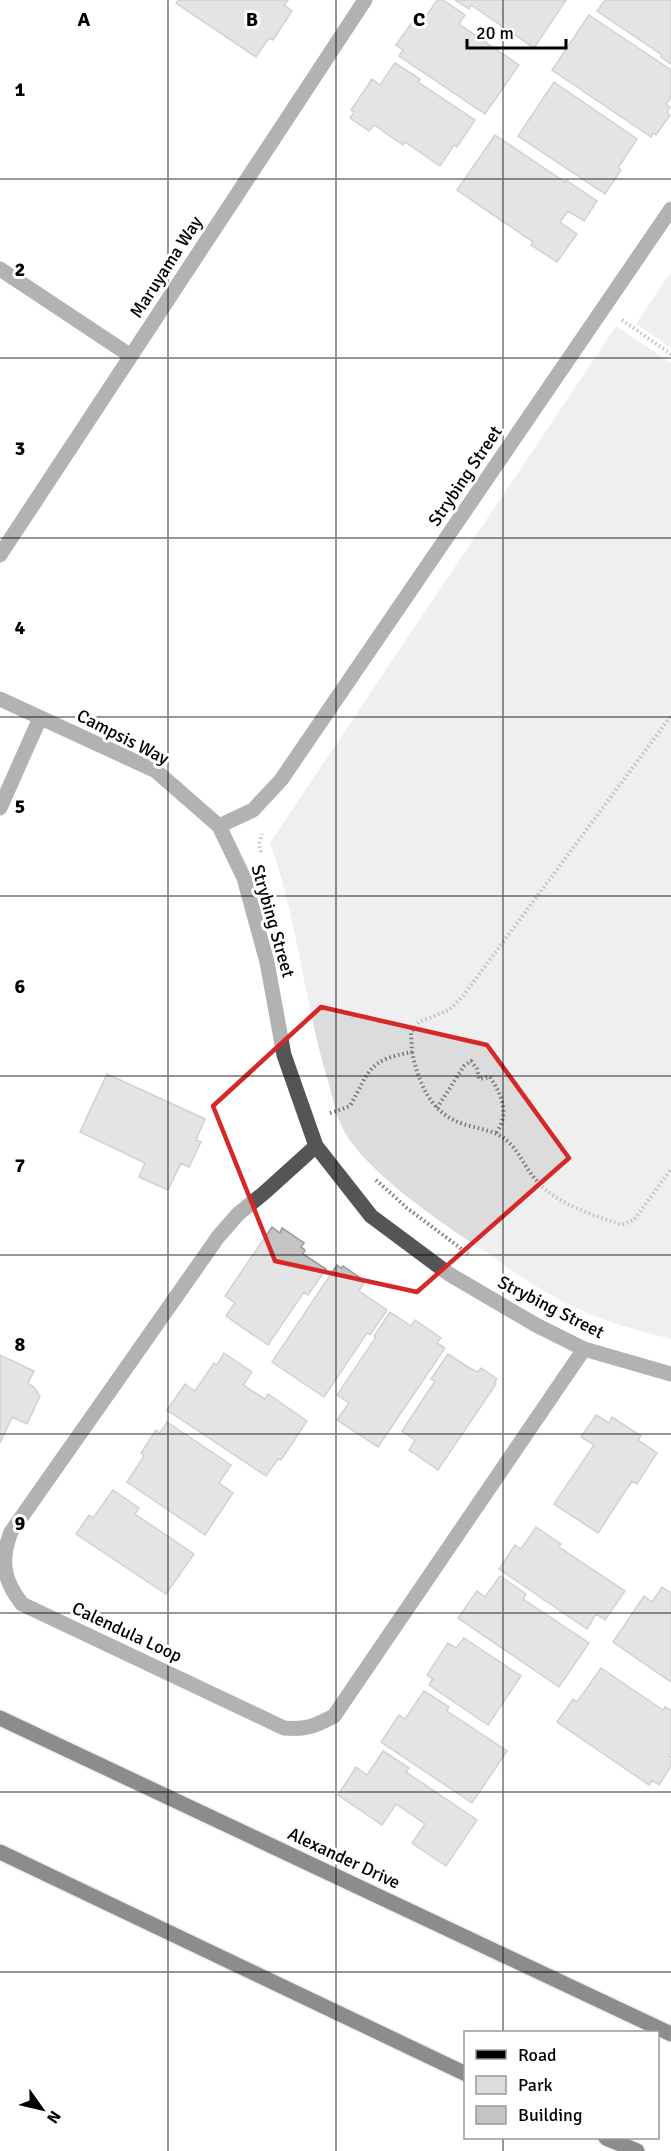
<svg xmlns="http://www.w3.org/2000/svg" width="671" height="2151" font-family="Signika,sans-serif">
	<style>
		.green { fill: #dcdcdc }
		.building { fill: #c4c4c4; stroke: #999; stroke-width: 1.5 }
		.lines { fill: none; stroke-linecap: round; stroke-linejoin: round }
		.major-casing { stroke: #dbdbdb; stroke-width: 18 }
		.path { stroke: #777; stroke-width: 4; stroke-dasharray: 1.5 3; stroke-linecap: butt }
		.minor { stroke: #555; stroke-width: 15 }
		.major { stroke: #000; stroke-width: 15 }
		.marked { fill: none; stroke: #d62828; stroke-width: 4.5; stroke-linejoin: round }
		.grid { fill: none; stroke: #000; stroke-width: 1.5; stroke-opacity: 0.55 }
		.labels { text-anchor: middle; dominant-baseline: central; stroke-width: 6; stroke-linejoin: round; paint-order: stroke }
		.street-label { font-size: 18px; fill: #000; stroke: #fff }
		.grid-label { font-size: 20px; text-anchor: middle; font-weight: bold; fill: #000; stroke: #fff; stroke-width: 6; stroke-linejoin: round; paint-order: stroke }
	</style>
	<rect width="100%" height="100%" fill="#fff"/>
	<path class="green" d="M671,272v76l-35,-24z
		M616,326l55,37v976c-34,-9 -68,-17 -99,-33 -30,-14 -58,-34 -85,-53 -42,-28 -126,-83 -146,-128 -6,-14 -9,-30 -13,-44 -24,-78 -30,-161 -58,-238z"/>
	<path class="building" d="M178,0h110l-4,5 8,6 -19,29 -4,-2 -13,19 -80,-54z
		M437,0h6l22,15 -6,9 60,41 -34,49 -86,-58 4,-6 -7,-5 21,-30 7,5z
		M455,0h111l-32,48 -63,-43 -2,4z
		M605,0h66v64l-10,-7 1,-2 -65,-44z
		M589,15l82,55v27l-5,7 4,3 -3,6 3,2 -14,20 -3,-2 -2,4 -99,-67z
		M395,63l25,16 -2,3 57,38 -18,27 -3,-2 -14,21 -35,-24 -2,3 -29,-20 -5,6 -19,-13 4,-6 -3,-2 21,-31 8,6z
		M554,82l83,57 -19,29 3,2 -16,24 -87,-58z
		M495,135l70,47 1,-2 31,21 -13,20 -16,-10 -8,11 17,12 -20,28 -26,-17 2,-3 -76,-52z
		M107,1074l98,45 -9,21 5,2 -12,25 -8,-4 -13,27 -29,-13 6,-14 -65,-31z
		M272,1227l8,6 2,-5 22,15 -3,4 4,3 -2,4 23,15 -18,26 -4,-3 -36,53 -42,-29 9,-13 -10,-7z
		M337,1265l4,3 2,-2 19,13 -1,2 3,2 -5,8 28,19 -17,25 -3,-2 -43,64 -52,-35z
		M390,1312l21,14 4,-6 26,18 -4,5 8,5 -67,99 -41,-27 12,-17 -12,-8 39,-58 -2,-1z
		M224,1353l28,19 -9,13 22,14 3,-5 39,27 -26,39 -3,-1 -12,17 -99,-66 18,-26 10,7 19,-28 3,2z
		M448,1354l23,15 7,3 3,-4 16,11 -3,4 2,1 -58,86 -29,-20 6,-10 -13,-9 33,-50 -4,-2z
		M0,1355l34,16 -6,12 6,4 6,9 -13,28 -15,-7 -12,26z
		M596,1415l13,8 3,-6 29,19 -3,4 19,13 -20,31 -5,-3 -34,52 -44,-29 40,-59 -13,-8z
		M167,1422l64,43 -12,18 14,10 -28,42 -78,-53 17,-26 -3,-3 15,-23 4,3z
		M113,1490l26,18 -4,6 59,40 -28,40 -90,-60 13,-19 4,3z
		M536,1527l25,17 -2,3 66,44 -20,29 -9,-6 -9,15 -88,-60 16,-24 6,4z
		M500,1576l26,18 -3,5 66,44 -30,44 -101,-69 19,-27 8,6z
		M662,1587l9,6v89l-58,-40 31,-46 8,6z
		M464,1638l57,38 -33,49 -59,-40 3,-5h2l-7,-5 21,-32 8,5z
		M601,1668l62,42 2,-3 6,3v42l-2,4 2,1v9l-12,19 -7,-5 -3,5 -92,-63 16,-23 4,3z
		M424,1691l25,16 -2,4 60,40 -35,52 -91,-61 18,-27 6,4z
		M383,1751l26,17 -3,4 71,48 -31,46 -34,-23 13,-19 -29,-20 -14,21 -44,-30 18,-28 11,8z"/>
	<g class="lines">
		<g class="major-casing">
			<path id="major" d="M0,1718l671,316
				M0,1852l466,222
				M606,2138l31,13"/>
		</g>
		<path class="path" d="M622,320l49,34
			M261,852l-2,-8 3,-10
			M412,1052c7,33 20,64 55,73 13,4 28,6 38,14 14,11 20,29 31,41 21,25 56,34 85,45l13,-5 37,-51
			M437,1108l27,-42 7,-5 6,8 2,10 11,-2c12,18 20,37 6,56
			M330,1113l20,-7c20,-36 18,-46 62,-54l-1,-20 8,-10 30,-12 14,-14 208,-280
			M376,1180l31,28 64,48"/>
		<path class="minor" d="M671,209l-390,571 -28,30 -34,16 25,52 23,84 17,93 32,91 55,70 78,58 87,51 48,24 87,25
			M0,269l131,87
			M0,555l365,-555
			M0,699l156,72 63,55
			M0,808l40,-90
			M316,1146l-52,47 -26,21 -20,23 -207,295c-11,28 -8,48 11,72l262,124c22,2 31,-2 50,-12l250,-367"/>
		<use href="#major" class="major"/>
	</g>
	<path d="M0 0H671V2151H0ZM321,1007l166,38 82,113 -152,134 -142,-31 -62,-155z" fill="#fff" fill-opacity=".55" fill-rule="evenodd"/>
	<path class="marked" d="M321,1007l166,38 82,113 -152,134 -142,-31 -62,-155z"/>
	<path class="grid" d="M168,0v2151M336,0v2151M503,0v2032M0,179h671M0,358h671M0,538h671M0,717h671M0,896h671M0,1076h671M0,1255h671M0,1434h671M0,1613h671M0,1792h671M0,1972h671M503,2138v13"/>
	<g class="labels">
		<g class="street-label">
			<text transform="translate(166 267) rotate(-57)">Maruyama Way</text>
			<text transform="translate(465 476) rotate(-56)">Strybing Street</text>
			<text transform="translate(123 737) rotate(27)">Campsis Way</text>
			<text transform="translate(273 921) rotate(74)">Strybing Street</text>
			<text transform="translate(551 1307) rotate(27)">Strybing Street</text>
			<text transform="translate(127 1632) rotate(25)">Calendula Loop</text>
			<text transform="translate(344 1858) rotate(25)">Alexander Drive</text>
		</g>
	</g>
	<g class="grid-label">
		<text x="84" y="26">A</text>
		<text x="252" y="26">B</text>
		<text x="419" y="26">C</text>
		<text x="20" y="96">1</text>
		<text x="20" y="276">2</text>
		<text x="20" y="455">3</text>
		<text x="20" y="634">4</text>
		<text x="20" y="813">5</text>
		<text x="20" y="993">6</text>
		<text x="20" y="1172">7</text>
		<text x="20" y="1351">8</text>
		<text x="20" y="1530">9</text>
	</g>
	<rect x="464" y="2031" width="195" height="108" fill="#ffffff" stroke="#999999" stroke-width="1.5"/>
	<rect x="476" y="2050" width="30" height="9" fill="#000000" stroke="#999999" stroke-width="1.5"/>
	<text x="518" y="2061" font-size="18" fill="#000000">Road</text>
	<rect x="476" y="2076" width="30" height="18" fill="#dcdcdc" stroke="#999999" stroke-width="1.5"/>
	<text x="518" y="2091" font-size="18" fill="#000000">Park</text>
	<rect x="476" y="2106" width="30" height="18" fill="#c4c4c4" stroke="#999999" stroke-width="1.5"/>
	<text x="518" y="2121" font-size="18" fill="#000000">Building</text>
	<g transform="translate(42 2109) rotate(124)" stroke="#ffffff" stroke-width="4.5" paint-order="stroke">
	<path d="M0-4.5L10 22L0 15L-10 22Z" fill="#000000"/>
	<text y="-9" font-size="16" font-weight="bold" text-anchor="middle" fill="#000000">N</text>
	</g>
	<path d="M467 39v9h99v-9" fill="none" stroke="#000000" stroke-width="3"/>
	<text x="476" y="39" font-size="18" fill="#000000" stroke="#ffffff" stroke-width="4.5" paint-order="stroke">20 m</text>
</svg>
